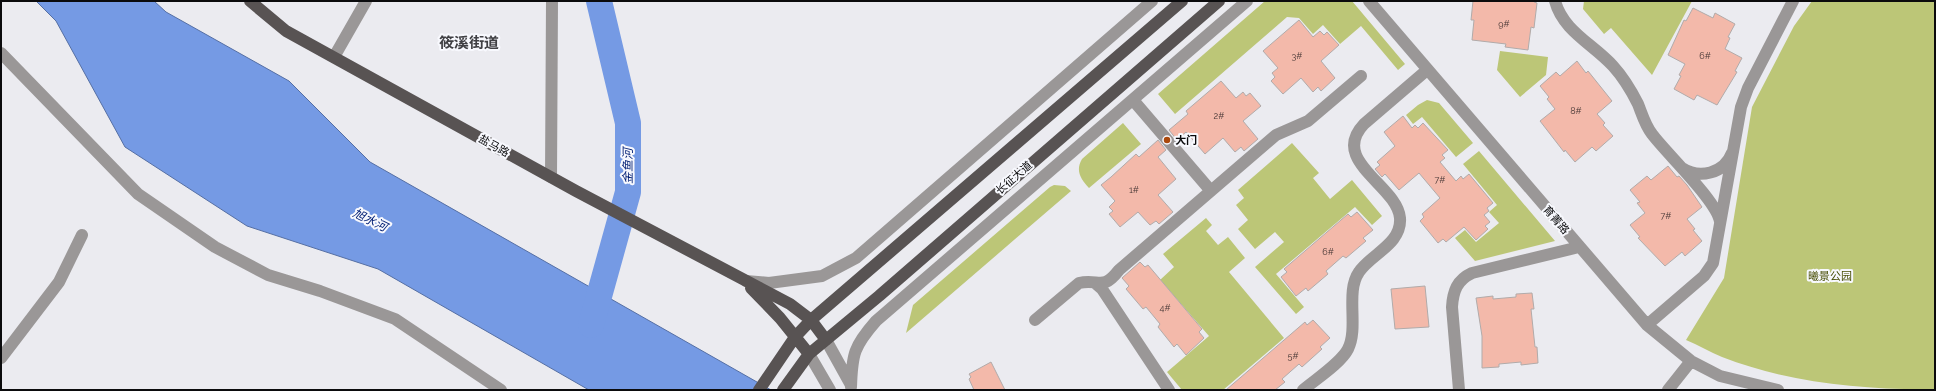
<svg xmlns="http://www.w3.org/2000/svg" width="1936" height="391" font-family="Raleway,'Noto Sans SC',sans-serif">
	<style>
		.green { fill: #bcc677 }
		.water { fill: #759ae4; stroke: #556fa4 }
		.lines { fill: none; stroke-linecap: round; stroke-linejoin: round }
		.river { stroke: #759ae4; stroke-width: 26 }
		.building { fill: #f3b9aa; stroke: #b1abaa }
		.minor { stroke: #9a9797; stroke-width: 12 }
		.major { stroke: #585353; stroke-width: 12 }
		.poi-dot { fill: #ab490c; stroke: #f8f9fe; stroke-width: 1.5 }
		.labels { text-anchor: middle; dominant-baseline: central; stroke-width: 4; stroke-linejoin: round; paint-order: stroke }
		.number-label { font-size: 9px; fill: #453634 }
		.poi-label { font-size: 11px; font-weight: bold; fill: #0b0b0d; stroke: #f8f9fe; text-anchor: start }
		.street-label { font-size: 11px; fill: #0b0b0d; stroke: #f8f9fe }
		.park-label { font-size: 11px; fill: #484e06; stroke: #f8f9fe }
		.water-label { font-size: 12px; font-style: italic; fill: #021f74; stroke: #f8f9fe }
		.district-label { font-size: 15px; font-weight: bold; fill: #404044; stroke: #f8f9fe }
	</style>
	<rect width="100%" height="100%" fill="#ebebf0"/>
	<path class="green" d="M1265,1h87l53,63 -7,6 -37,-44 -21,18 -17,-19 -10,9 -14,-16 -12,-1 -112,97 -17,-20z
		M1584,1h108l-40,74 -41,-47 -7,6 -21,-25z
		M1812,1h123v388c-71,1 -146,-6 -213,-32 -12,-5 -24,-12 -36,-17l38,-62 28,-171 42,-81z
		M1500,51l48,6 -2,18 -26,22 -23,-27z
		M1427,100l12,3 34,40 -17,14 -34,-40 -9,7 -7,-9 12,-10z
		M1123,123l18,21 -52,44c-8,-9 -14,-17 -7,-29z
		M1292,143l27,30 -6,5 17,21 22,-19 30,36 -10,9 -17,-18 -79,67 28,33 -8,7 -41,-47 29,-25 -9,-10 -20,17 -17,-20 10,-9 -12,-15 8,-7 -6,-8z
		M1479,151l76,90 -80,20 -20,-23 10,-8 11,12 23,-19 -10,-11 8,-7 -34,-41z
		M1054,185l11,1 6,5 -165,142 7,-28 137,-118z
		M1206,218l6,7 -6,6 12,14 10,-8 17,21 -16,14 55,66 -61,52h-41l-15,-18 42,-36 -49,-56 14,-13 -11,-13z"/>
	<path class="water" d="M36,1h118l12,11 123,69 81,81 401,228h-182l-211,-121 -131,-43 -122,-79 -69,-126z"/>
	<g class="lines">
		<path class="river" d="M591,325l37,-133v-69l-29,-122"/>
	</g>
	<path class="building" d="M1473,1h61v1l3,1 -3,25 -3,-1 -3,23 -23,-3 1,-3 -34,-4 2,-20h-3z
		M1693,8l20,10 2,-5 20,11 -7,13 2,1 -5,11 17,9 -7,13 2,1 -20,33 -20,-10 -3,5 -20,-11 7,-13 -2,-1 6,-11 -17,-9 16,-35 2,1z
		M1299,20l14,17 7,-6 4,4 3,-3 12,13 -18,16 14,17 -14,13 -3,-4 -5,5 -12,-14 -18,16 -12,-13 4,-4 -3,-4 6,-5 -15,-17z
		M1577,61l9,12 2,-2 24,30 -15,13 8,9 -2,2 10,11 -17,15 -4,-4 -17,15 -10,-12 -1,2 -24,-31 15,-12 -8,-10 2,-2 -9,-11 16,-14 4,4z
		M1221,81l15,17 7,-6 3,4 4,-3 11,13 -18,15 15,18 -14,12 -3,-4 -6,5 -12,-14 -18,16 -19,-22 -9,8 -8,-10 19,-16 -2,-3z
		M1403,116l9,12 3,-3 3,3 5,-5 25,27 -6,5 3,3 -5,4 16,19 5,-5 2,3 6,-5 24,29 -6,5 2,3 -5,4 6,7 -5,4 3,3 -12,11 -12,-13 -18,15 -3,-3 -5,4 -18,-22 4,-4 -2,-3 18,-16 -21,-25 -20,17 -14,-16 -3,3 -7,-8 5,-4 -3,-3 18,-16 -11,-14z
		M1158,140l8,10 -8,7 18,22 -18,16 15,17 -14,12 -3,-3 -6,4 -12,-13 -18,15 -11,-13 4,-3 -4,-4 6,-6 -14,-16 10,-8 25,-23 3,3z
		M1668,166l9,11 2,-1 8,9 15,22 -15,12 8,10 -2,1 9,11 -17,15 -3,-4 -17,14 -27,-28 2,-1 -10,-12 15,-12 -8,-10 3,-1 -10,-12 17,-14 4,4z
		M1357,212l16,18 -10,8 3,3 -20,17 -3,-2 -17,15 2,3 -20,17 -2,-3 -10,8 -15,-19 6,-5 -3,-3 64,-55 3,3z
		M1140,262l5,5 3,-2 54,64 -3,3 5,6 -18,17 -9,-11 -3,3 -16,-20 2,-3 -14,-17 -3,2 -17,-20 3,-3 -7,-8z
		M1425,286l4,41 -34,2 -4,-40z
		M1532,293l2,16h-3l4,38h2l1,16 -17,2v-3l-22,2v3l-17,1v-32l-6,-38 17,-2v3l23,-2v-3z
		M1313,320l17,18 -10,9 2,2 -20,18 -3,-3 -17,15 3,3 -10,8h-49l79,-68 2,3z
		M991,362l14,28h-31l-5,-11 2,-2 -2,-3z"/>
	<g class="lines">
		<path class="minor" d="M1369,1l278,324 44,36 29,15 58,14
			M1555,1c8,30 38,43 58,65 10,11 18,24 25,38 4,10 7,21 14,30 14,19 66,68 68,88
			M1,53l137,141 77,53 53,28 52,16 75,28 106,71
			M334,57l32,-56
			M1133,100l78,91
			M1682,168c17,11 42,6 50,-15
			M551,177l1,-176
			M746,281l23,2 53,-7 34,-18 296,-257
			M1095,283l7,6 67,101
			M1035,320l44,-37c20,-5 23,9 40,-13l157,-135 32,-14 53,-45
			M1647,325l57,-49 9,-13 28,-156 7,-19 45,-87
			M826,340l25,45
			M809,354l21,36
			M1,358l58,-76 23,-47
			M851,387c1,-33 3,-41 25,-66l371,-320
			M1303,390c13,-11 38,-27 45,-41 11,-22 -3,-57 11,-77 12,-18 43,-28 41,-54 -3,-33 -71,-57 -36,-94l63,-54
			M1459,390l-7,-83c1,-16 5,-27 20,-34l107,-26
			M1668,390l23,-29"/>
		<path class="major" d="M250,1l36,30 290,160 214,113 21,16 15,20
			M751,288l29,30 29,36
			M759,390l36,-53 16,-17 371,-319
			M783,390l26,-36 70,-58 340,-295"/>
	</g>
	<circle class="poi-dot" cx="1167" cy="140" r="4"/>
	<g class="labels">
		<g class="number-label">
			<text x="1504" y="24">9#</text>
			<text x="1297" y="56">3#</text>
			<text x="1705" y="56">6#</text>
			<text x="1576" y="111">8#</text>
			<text x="1219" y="116">2#</text>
			<text x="1440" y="180">7#</text>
			<text x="1134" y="190">1#</text>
			<text x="1666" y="216">7#</text>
			<text x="1328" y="252">6#</text>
			<text x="1165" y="308">4#</text>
			<text x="1293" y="356">5#</text>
		</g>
		<g class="poi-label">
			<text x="1175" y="140">大门</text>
		</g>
		<g class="street-label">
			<text transform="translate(494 146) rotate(29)">盐马路</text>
			<text transform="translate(1014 178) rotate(-41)">长征大道</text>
			<text transform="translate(1556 220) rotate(49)">育菁路</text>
		</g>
		<g class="park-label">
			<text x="1830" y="276">曦景公园</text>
		</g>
		<g class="water-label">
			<text transform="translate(628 166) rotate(-90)">金鱼河</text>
			<text transform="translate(370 220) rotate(26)">旭水河</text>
		</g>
		<g class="district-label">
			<text x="469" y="43">筱溪街道</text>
		</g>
	</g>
	<rect width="1936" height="391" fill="none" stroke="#0b0b0d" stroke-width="4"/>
</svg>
